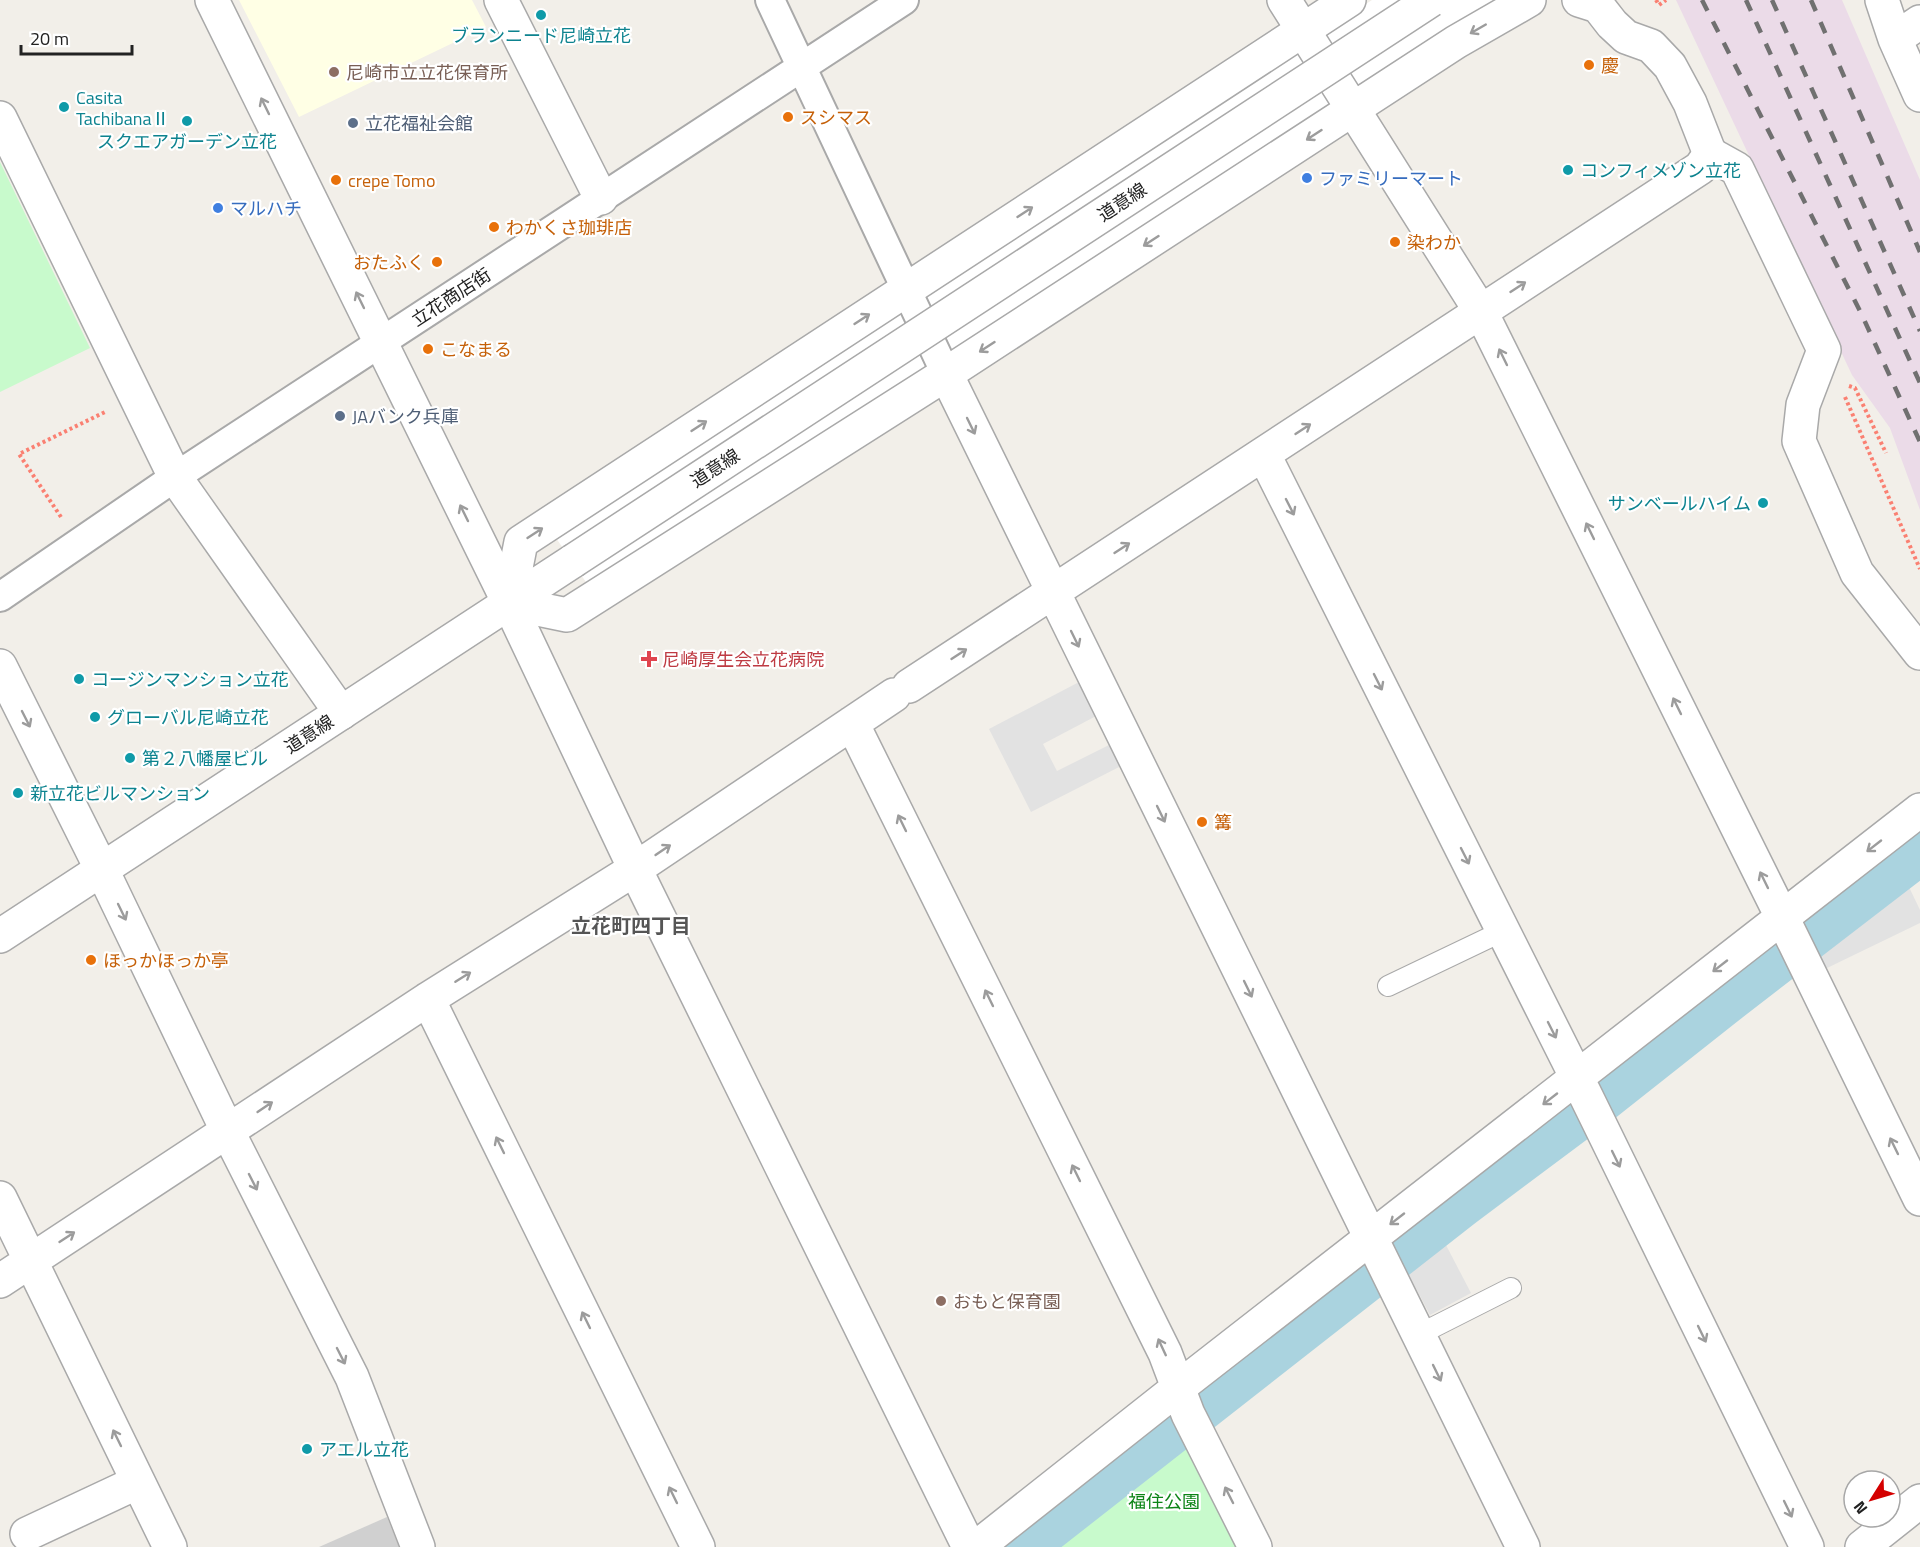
<svg xmlns="http://www.w3.org/2000/svg" width="1920" height="1547" font-family="'Titillium Web','Noto Sans JP',sans-serif">
	<style>
		.industrial { fill: #ebdbe8 }
		.education { fill: #ffffe5 }
		.religious { fill: #d0d0d0 }
		.park { fill: #c8facc }
		.parking { fill: #e2e2e2 }
		.pier { fill: #fff }
		.lines { fill: none; stroke-linecap: round; stroke-linejoin: round }
		.river { stroke: #aad3df; stroke-width: 66 }
		.service-casing { stroke: #a9a9a9; stroke-width: 22 }
		.pedestrian-casing { stroke: #a9a9a9; stroke-width: 32 }
		.minor-casing { stroke: #a9a9a9; stroke-width: 36 }
		.tertiary-casing { stroke: #a9a9a9; stroke-width: 36 }
		.path { stroke: #fa8072; stroke-width: 4; stroke-dasharray: 3 3; stroke-linecap: butt }
		.service { stroke: #fff; stroke-width: 20 }
		.pedestrian { stroke: #fff; stroke-width: 28 }
		.minor { stroke: #fff; stroke-width: 33 }
		.tertiary { stroke: #fff; stroke-width: 33 }
		.rail { stroke: #707070; stroke-width: 4.5; stroke-dasharray: 12 12; stroke-linecap: butt }
		.tertiary-bridge-casing { stroke: #a9a9a9; stroke-width: 36; stroke-linecap: butt }
		.tertiary-bridge { stroke: #fff; stroke-width: 33 }
		.oneway { stroke: #9c9c9c }
		.culture-dot { fill: #0f9aa8; stroke: #fff; stroke-width: 2 }
		.food-dot { fill: #e8710a; stroke: #fff; stroke-width: 2 }
		.education-dot { fill: #8d6e63; stroke: #fff; stroke-width: 2 }
		.service-dot { fill: #5c6f8a; stroke: #fff; stroke-width: 2 }
		.shop-dot { fill: #3f7fe0; stroke: #fff; stroke-width: 2 }
		.health-dot { fill: #e0444e; stroke: #fff; stroke-width: 2 }
		.labels { text-anchor: middle; dominant-baseline: central; stroke-width: 4.5; stroke-linejoin: round; paint-order: stroke }
		.culture-label { font-size: 18px; fill: #0d838f; stroke: #fff; text-anchor: start }
		.food-label { font-size: 18px; fill: #c56008; stroke: #fff; text-anchor: start }
		.education-label { font-size: 18px; fill: #785e54; stroke: #fff; text-anchor: start }
		.service-label { font-size: 18px; fill: #4e5e75; stroke: #fff; text-anchor: start }
		.shop-label { font-size: 18px; fill: #366cbe; stroke: #fff; text-anchor: start }
		.street-label { font-size: 18px; fill: #222; stroke: #fff }
		.health-label { font-size: 18px; fill: #be3a42; stroke: #fff; text-anchor: start }
		.park-label { font-size: 18px; fill: #0c8416; stroke: #fff }
		.neighbourhood-label { font-size: 20px; font-weight: bold; fill: #555; stroke: #fff }
	</style>
	<rect width="100%" height="100%" fill="#f2efe9"/>
	<path class="industrial" d="M1676,0h166l78,180v330l-30,-82 -38,-53z"/>
	<path class="education" d="M239,0h233l14,27 -187,90z"/>
	<path class="religious" d="M387,1517l12,30h-80z"/>
	<path class="park" d="M0,162l90,186 -90,44z
		M1170,1437l16,5 53,105h-212z"/>
	<path class="parking" d="M1081,681l17,34 -55,29 14,27 56,-28 10,22 -92,47 -42,-83z
		M1898,864l22,46v13l-95,46 -14,-29v-10z
		M1435,1224l36,69 -41,22 -28,-53 4,-18z"/>
	<path class="pier" d="M1372,0h134l-916,588 -36,-53z"/>
	<g class="lines">
		<path class="river" d="M1008,1547l447,-350 131,-98 129,-102 205,-158"/>
		<g class="service-casing">
			<path id="service" d="M1388,986l115,-55
				M1418,1335l93,-47"/>
		</g>
		<g class="pedestrian-casing">
			<path id="pedestrian" d="M770,0l176,374
				M0,597l175,-120 729,-477"/>
		</g>
		<g class="minor-casing">
			<path id="minor" d="M212,0l297,603 126,266 334,678
				M501,0l100,198
				M1284,0l197,312 301,605 138,282
				M1882,0l13,39 25,56
				M1895,39l25,-17
				M0,118l175,359 166,236
				M946,374l577,1173
				M1264,455l320,637 223,455
				M0,666l102,204 126,262 124,245 66,170
				M909,686l791,-518 10,-14 27,15 87,181 -21,55 -4,36 58,132 63,80
				M852,723l313,630 23,61 67,133
				M428,999l270,548
				M0,1198l170,349
				M0,1281l428,-282 207,-130 259,-174
				M27,1534l111,-52
				M977,1547l201,-159 742,-578
				M1862,1547l58,-46"/>
		</g>
		<g class="tertiary-casing">
			<path id="tertiary" d="M1579,0l19,6 14,18 14,13 25,9 19,20 20,37 20,51
				M509,603l58,12 379,-241 510,-332 73,-42
				M509,603l12,-61 828,-542
				M0,936l573,-375"/>
		</g>
		<path class="path" d="M1656,0l3,5 7,-5
			M1849,386l6,2 31,65
			M1845,397l75,172
			M61,517l-42,-63 86,-42"/>
		<use href="#service" class="service"/>
		<use href="#pedestrian" class="pedestrian"/>
		<use href="#minor" class="minor"/>
		<use href="#tertiary" class="tertiary"/>
		<path class="rail" d="M1702,0l159,313 59,129
			M1746,0l174,383
			M1772,0l148,331
			M1811,0l109,252"/>
		<g class="tertiary-bridge-casing">
			<path id="tertiary-bridge" d="M573,561l858,-561"/>
		</g>
		<use href="#tertiary-bridge" class="tertiary-bridge"/>
	</g>
	<defs><path id="oneway-shaft" d="M-6 0H5M1.5-3L5.5 0L1.5 3" fill="none" stroke-width="1.6" stroke-linecap="round" stroke-linejoin="round" transform="scale(1.5)"/></defs>
	<g class="oneway">
		<use href="#oneway-shaft" transform="translate(1478 29) rotate(150)"/>
		<use href="#oneway-shaft" transform="translate(265 106) rotate(-116)"/>
		<use href="#oneway-shaft" transform="translate(1314 135) rotate(147)"/>
		<use href="#oneway-shaft" transform="translate(1025 212) rotate(-33)"/>
		<use href="#oneway-shaft" transform="translate(1151 241) rotate(147)"/>
		<use href="#oneway-shaft" transform="translate(1518 287) rotate(-33)"/>
		<use href="#oneway-shaft" transform="translate(360 300) rotate(-116)"/>
		<use href="#oneway-shaft" transform="translate(862 319) rotate(-33)"/>
		<use href="#oneway-shaft" transform="translate(987 347) rotate(147)"/>
		<use href="#oneway-shaft" transform="translate(1503 357) rotate(-116)"/>
		<use href="#oneway-shaft" transform="translate(699 426) rotate(-33)"/>
		<use href="#oneway-shaft" transform="translate(971 426) rotate(64)"/>
		<use href="#oneway-shaft" transform="translate(1303 429) rotate(-33)"/>
		<use href="#oneway-shaft" transform="translate(1290 507) rotate(63)"/>
		<use href="#oneway-shaft" transform="translate(464 513) rotate(-116)"/>
		<use href="#oneway-shaft" transform="translate(1590 531) rotate(-116)"/>
		<use href="#oneway-shaft" transform="translate(535 533) rotate(-33)"/>
		<use href="#oneway-shaft" transform="translate(1122 548) rotate(-33)"/>
		<use href="#oneway-shaft" transform="translate(1075 639) rotate(64)"/>
		<use href="#oneway-shaft" transform="translate(959 654) rotate(-33)"/>
		<use href="#oneway-shaft" transform="translate(1378 682) rotate(63)"/>
		<use href="#oneway-shaft" transform="translate(1677 706) rotate(-116)"/>
		<use href="#oneway-shaft" transform="translate(26 719) rotate(63)"/>
		<use href="#oneway-shaft" transform="translate(1161 814) rotate(64)"/>
		<use href="#oneway-shaft" transform="translate(902 823) rotate(-116)"/>
		<use href="#oneway-shaft" transform="translate(1874 846) rotate(142)"/>
		<use href="#oneway-shaft" transform="translate(663 850) rotate(-34)"/>
		<use href="#oneway-shaft" transform="translate(1465 856) rotate(63)"/>
		<use href="#oneway-shaft" transform="translate(1764 880) rotate(-116)"/>
		<use href="#oneway-shaft" transform="translate(122 912) rotate(64)"/>
		<use href="#oneway-shaft" transform="translate(1720 966) rotate(142)"/>
		<use href="#oneway-shaft" transform="translate(463 977) rotate(-32)"/>
		<use href="#oneway-shaft" transform="translate(1248 989) rotate(64)"/>
		<use href="#oneway-shaft" transform="translate(989 998) rotate(-116)"/>
		<use href="#oneway-shaft" transform="translate(1552 1030) rotate(63)"/>
		<use href="#oneway-shaft" transform="translate(1550 1099) rotate(142)"/>
		<use href="#oneway-shaft" transform="translate(265 1107) rotate(-34)"/>
		<use href="#oneway-shaft" transform="translate(500 1145) rotate(-116)"/>
		<use href="#oneway-shaft" transform="translate(1894 1146) rotate(-116)"/>
		<use href="#oneway-shaft" transform="translate(1616 1159) rotate(64)"/>
		<use href="#oneway-shaft" transform="translate(1076 1173) rotate(-116)"/>
		<use href="#oneway-shaft" transform="translate(253 1182) rotate(63)"/>
		<use href="#oneway-shaft" transform="translate(1397 1219) rotate(142)"/>
		<use href="#oneway-shaft" transform="translate(67 1237) rotate(-33)"/>
		<use href="#oneway-shaft" transform="translate(586 1320) rotate(-116)"/>
		<use href="#oneway-shaft" transform="translate(1702 1334) rotate(64)"/>
		<use href="#oneway-shaft" transform="translate(1162 1347) rotate(-115)"/>
		<use href="#oneway-shaft" transform="translate(341 1356) rotate(63)"/>
		<use href="#oneway-shaft" transform="translate(1437 1373) rotate(64)"/>
		<use href="#oneway-shaft" transform="translate(117 1438) rotate(-116)"/>
		<use href="#oneway-shaft" transform="translate(673 1495) rotate(-116)"/>
		<use href="#oneway-shaft" transform="translate(1229 1495) rotate(-117)"/>
		<use href="#oneway-shaft" transform="translate(1788 1509) rotate(64)"/>
	</g>
	<g class="culture-dot">
		<circle cx="541" cy="15" r="6"/>
		<circle cx="64" cy="107" r="6"/>
		<circle cx="187" cy="121" r="6"/>
		<circle cx="1568" cy="170" r="6"/>
		<circle cx="1763" cy="503" r="6"/>
		<circle cx="79" cy="679" r="6"/>
		<circle cx="95" cy="717" r="6"/>
		<circle cx="130" cy="758" r="6"/>
		<circle cx="18" cy="793" r="6"/>
		<circle cx="307" cy="1449" r="6"/>
	</g>
	<g class="food-dot">
		<circle cx="1589" cy="65" r="6"/>
		<circle cx="788" cy="117" r="6"/>
		<circle cx="336" cy="180" r="6"/>
		<circle cx="494" cy="227" r="6"/>
		<circle cx="1395" cy="242" r="6"/>
		<circle cx="437" cy="262" r="6"/>
		<circle cx="428" cy="349" r="6"/>
		<circle cx="1202" cy="822" r="6"/>
		<circle cx="91" cy="960" r="6"/>
	</g>
	<g class="education-dot">
		<circle cx="334" cy="72" r="6"/>
		<circle cx="941" cy="1301" r="6"/>
	</g>
	<g class="service-dot">
		<circle cx="353" cy="123" r="6"/>
		<circle cx="340" cy="416" r="6"/>
	</g>
	<g class="shop-dot">
		<circle cx="1307" cy="178" r="6"/>
		<circle cx="218" cy="208" r="6"/>
	</g>
	<path class="health-dot" d="M646 650h6v6h6v6h-6v6h-6v-6h-6v-6h6z"/>
	<g class="labels">
		<g class="culture-label">
			<text x="541" y="35" text-anchor="middle">ブランニード尼崎立花</text>
			<text x="76" y="97">Casita<tspan x="76" dy="21">TachibanaⅡ</tspan></text>
			<text x="187" y="141" text-anchor="middle">スクエアガーデン立花</text>
			<text x="1580" y="170">コンフィメゾン立花</text>
			<text x="1751" y="503" text-anchor="end">サンベールハイム</text>
			<text x="91" y="679">コージンマンション立花</text>
			<text x="107" y="717">グローバル尼崎立花</text>
			<text x="142" y="758">第２八幡屋ビル</text>
			<text x="30" y="793">新立花ビルマンション</text>
			<text x="319" y="1449">アエル立花</text>
		</g>
		<g class="food-label">
			<text x="1601" y="65">慶</text>
			<text x="800" y="117">スシマス</text>
			<text x="348" y="180">crepe Tomo</text>
			<text x="506" y="227">わかくさ珈琲店</text>
			<text x="1407" y="242">染わか</text>
			<text x="425" y="262" text-anchor="end">おたふく</text>
			<text x="440" y="349">こなまる</text>
			<text x="1214" y="822">篝</text>
			<text x="103" y="960">ほっかほっか亭</text>
		</g>
		<g class="education-label">
			<text x="346" y="72">尼崎市立立花保育所</text>
			<text x="953" y="1301">おもと保育園</text>
		</g>
		<g class="service-label">
			<text x="365" y="123">立花福祉会館</text>
			<text x="352" y="416">JAバンク兵庫</text>
		</g>
		<g class="shop-label">
			<text x="1319" y="178">ファミリーマート</text>
			<text x="230" y="208">マルハチ</text>
		</g>
		<g class="street-label">
			<text transform="translate(1122 202) rotate(-33)">道意線</text>
			<text transform="translate(451 297) rotate(-33)">立花商店街</text>
			<text transform="translate(715 468) rotate(-33)">道意線</text>
			<text transform="translate(309 734) rotate(-33)">道意線</text>
		</g>
		<g class="health-label">
			<text x="662" y="659">尼崎厚生会立花病院</text>
		</g>
		<g class="park-label">
			<text x="1164" y="1501">福住公園</text>
		</g>
		<g class="neighbourhood-label">
			<text x="631" y="925">立花町四丁目</text>
		</g>
	</g>
	<g transform="translate(1872 1499) rotate(233)"><circle r="28" fill="#ffffff" stroke="#a7a7a7" stroke-width="1.5"/>
	<path d="M0-4.5L10 22L0 15L-10 22Z" fill="#d40000"/>
	<text y="-9" font-size="16" font-weight="bold" text-anchor="middle" fill="#222222">N</text>
	</g>
	<path d="M21 45v9h111v-9" fill="none" stroke="#222222" stroke-width="3"/>
	<text x="30" y="45" font-size="18" fill="#222222" stroke="#ffffff" stroke-width="4.5" paint-order="stroke">20 m</text>
</svg>
